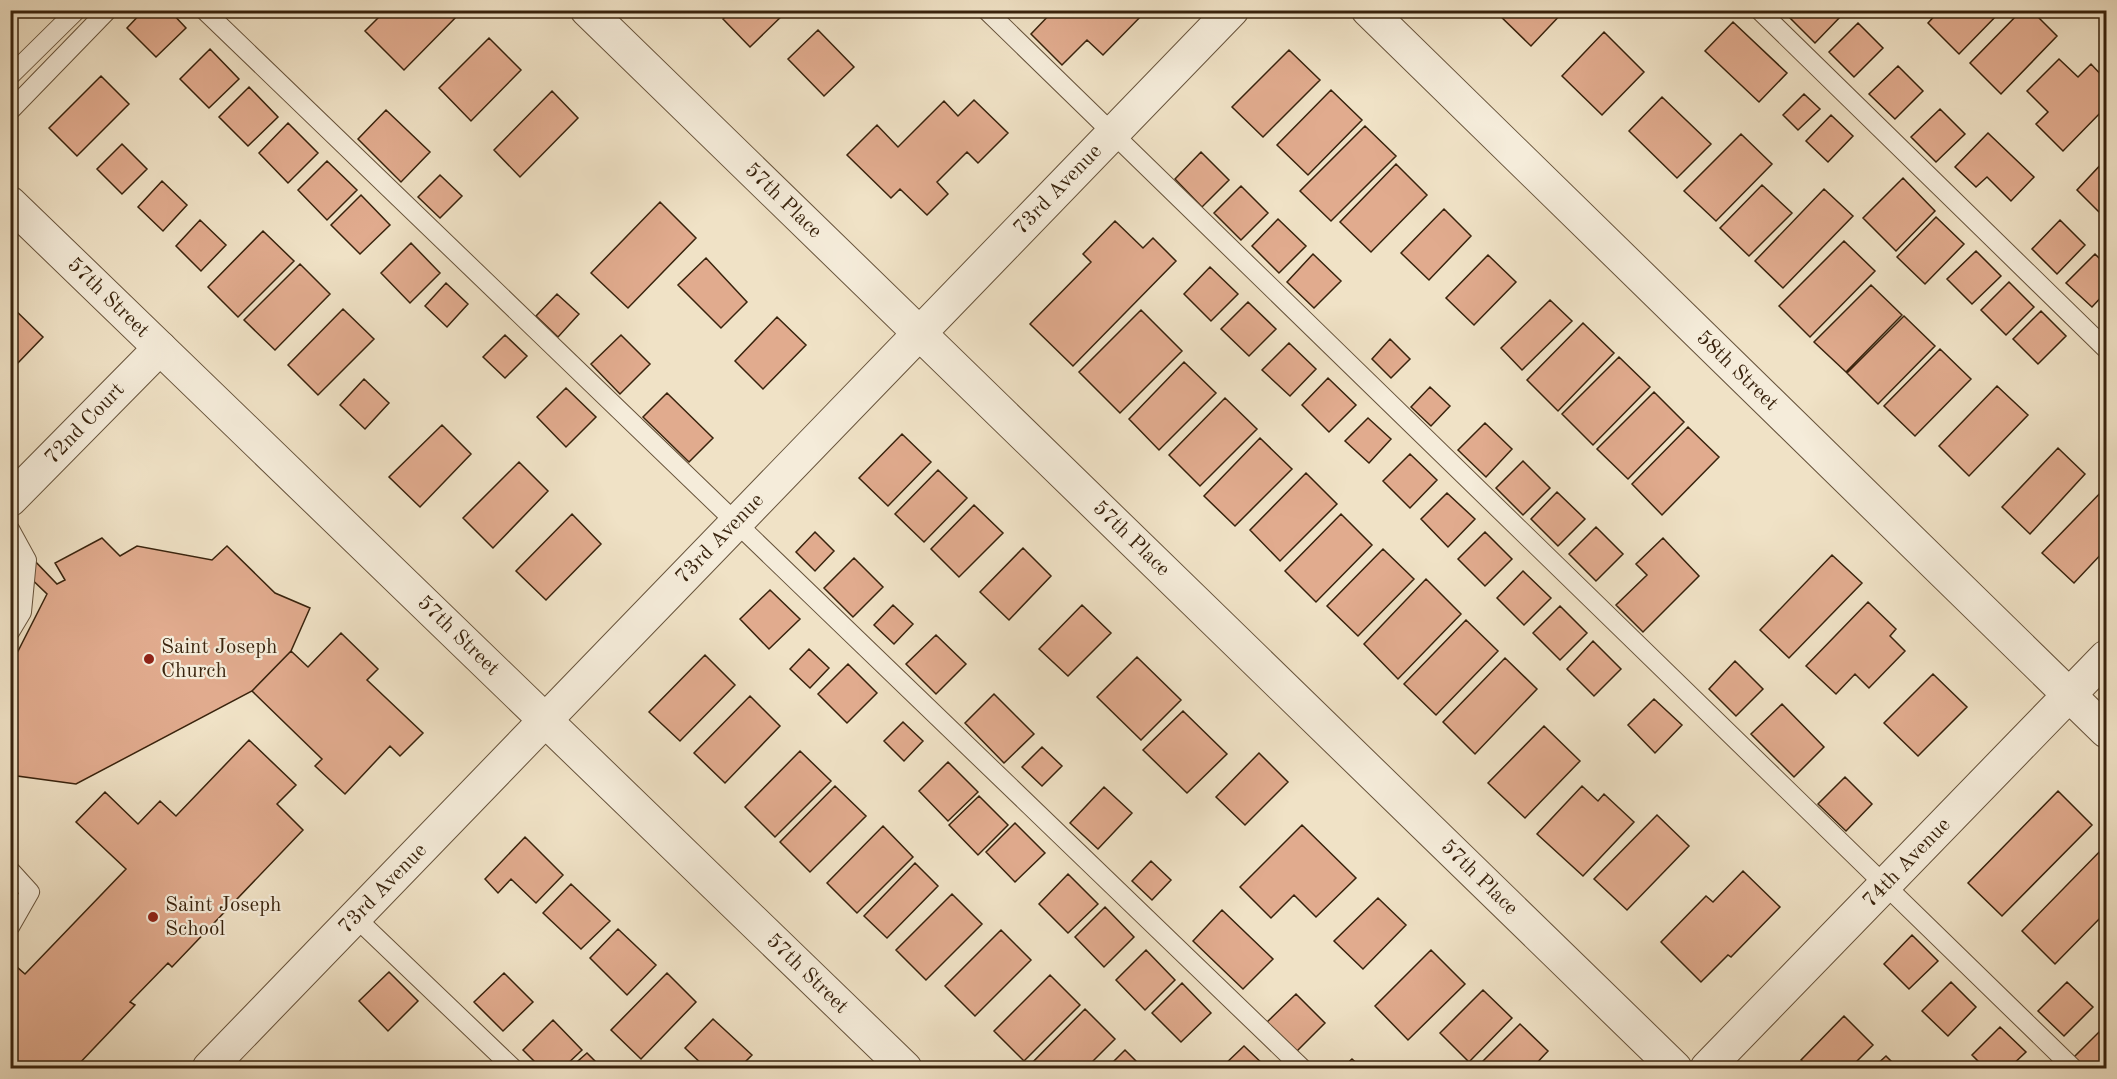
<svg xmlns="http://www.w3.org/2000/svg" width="2117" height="1079" font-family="'Old Standard TT',serif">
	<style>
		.building { fill: #e1ab8e; stroke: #39230d; stroke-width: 1.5 }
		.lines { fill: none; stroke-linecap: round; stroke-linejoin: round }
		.service-casing { stroke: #67533b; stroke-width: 20 }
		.minor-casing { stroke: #67533b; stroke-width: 35 }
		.tertiary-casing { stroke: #67533b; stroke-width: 35 }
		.service { stroke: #f5ecda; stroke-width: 18 }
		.minor { stroke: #f5ecda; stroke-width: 33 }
		.tertiary { stroke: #f5ecda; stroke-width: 33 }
		.poi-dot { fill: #8f2418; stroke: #f5ecda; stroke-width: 2 }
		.labels { text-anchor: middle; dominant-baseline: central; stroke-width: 4.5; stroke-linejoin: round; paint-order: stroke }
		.street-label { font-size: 21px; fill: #39230d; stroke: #f5ecda }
		.poi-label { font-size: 21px; fill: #39230d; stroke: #f5ecda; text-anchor: start }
	</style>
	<rect width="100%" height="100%" fill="#f0e2c6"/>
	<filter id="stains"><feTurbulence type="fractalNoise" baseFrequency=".00333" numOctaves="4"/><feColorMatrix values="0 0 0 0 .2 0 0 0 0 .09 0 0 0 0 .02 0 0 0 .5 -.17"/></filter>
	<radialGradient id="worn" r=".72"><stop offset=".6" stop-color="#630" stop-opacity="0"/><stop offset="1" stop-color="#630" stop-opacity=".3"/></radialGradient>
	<path class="building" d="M144,10h25l17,18 -30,29 -29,-29z
		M386,10h77l-59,60 -39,-39z
		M732,10h56l-38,37 -27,-28z
		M1054,10h93l-44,45 -16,-15 -25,25 -31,-31z
		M1494,10h71l-34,36z
		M1798,10h41l4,4 -28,29 -25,-25z
		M1940,10h62l-43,44 -31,-31z
		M2022,10h9l26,26 -56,58 -31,-31z
		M1733,22l54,51 -28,29 -54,-51z
		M1858,23l25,25 -29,29 -25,-25z
		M818,30l36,37 -30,29 -36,-37z
		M1604,32l40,40 -42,43 -40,-39z
		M489,38l32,32 -50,51 -32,-33z
		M210,49l29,30 -30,29 -29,-29z
		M1289,50l31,30 -57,57 -31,-30z
		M2059,59l19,18 13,-13 15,16v27l-43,44 -27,-27 12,-12 -21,-21z
		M1898,66l25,25 -28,28 -26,-25z
		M101,76l28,28 -52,52 -28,-28z
		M249,87l29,30 -30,29 -29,-29z
		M1331,90l31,30 -54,55 -31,-30z
		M552,91l26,27 -58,59 -26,-27z
		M1804,94l16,15 -22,21 -15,-15z
		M1662,97l49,47 -34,34 -48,-47z
		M974,100l34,33 -30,30 -11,-11 -30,30 11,12 -21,21 -27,-26 -9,9 -44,-43 30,-30 21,22 46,-46 14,15z
		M1940,109l25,25 -29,28 -25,-25z
		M386,110l44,42 -29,30 -43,-43z
		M1831,115l22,21 -25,26 -22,-21z
		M288,123l30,30 -30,30 -29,-30z
		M1365,126l31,30 -65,65 -31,-30z
		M1988,133l46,44 -23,24 -24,-24 -11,10 -21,-20z
		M1741,134l31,30 -56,57 -32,-30z
		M122,144l25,25 -25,25 -25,-25z
		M1201,152l28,28 -27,27 -27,-28z
		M2106,159v60l-29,-29z
		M327,161l30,29 -30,30 -29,-30z
		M1396,164l31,31 -56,57 -31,-30z
		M440,175l22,21 -22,22 -22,-21z
		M1903,178l32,33 -39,40 -33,-33z
		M162,181l25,24 -24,26 -25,-24z
		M1762,185l30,28 -43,43 -29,-28z
		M1241,186l27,27 -27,27 -27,-27z
		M1824,189l29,27 -70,72 -28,-27z
		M361,195l29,30 -30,29 -29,-29z
		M660,202l36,36 -68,70 -37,-35z
		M1444,209l27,27 -42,44 -28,-27z
		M1936,217l28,27 -39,40 -28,-27z
		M1278,219l28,27 -27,27 -27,-27z
		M200,220l26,25 -25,26 -25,-25z
		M2060,220l25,25 -28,29 -25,-25z
		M1115,221l28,27 10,-10 23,23 -103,105 -43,-42 61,-62 -8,-8z
		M263,231l31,30 -56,56 -30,-30z
		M1844,241l31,30 -65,66 -31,-31z
		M411,243l29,30 -30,30 -29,-30z
		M1976,251l25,25 -29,28 -25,-25z
		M1313,254l28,27 -27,27 -27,-26z
		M2095,254l11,11v27l-14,15 -26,-24z
		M1488,255l28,27 -42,43 -28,-27z
		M706,258l41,44 -26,26 -43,-43z
		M300,264l30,30 -55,56 -31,-30z
		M1210,267l28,27 -27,27 -27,-27z
		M2009,282l25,25 -28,28 -25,-25z
		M446,283l22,21 -21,23 -22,-21z
		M1871,285l31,30 -56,57 -32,-30z
		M557,294l22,20 -21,23 -22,-21z
		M1550,300l22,21 -50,49 -21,-22z
		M1248,302l28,27 -27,27 -28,-27z
		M10,305l33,32 -28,29 -5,-4z
		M343,309l31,30 -56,56 -30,-30z
		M1141,310l41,41 -62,62 -41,-41z
		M2041,311l25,25 -28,28 -25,-25z
		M1904,316l31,30 -57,58 -31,-31z
		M777,317l29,28 -43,44 -28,-28z
		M1583,323l31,30 -56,58 -31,-31z
		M505,335l22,21 -22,22 -22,-21z
		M621,335l29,29 -30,30 -29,-30z
		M1390,339l20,20 -19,19 -19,-19z
		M1289,343l27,26 -26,27 -28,-26z
		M1940,349l31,30 -56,57 -31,-30z
		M1619,357l31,30 -57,58 -31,-31z
		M1184,362l32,31 -57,57 -30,-31z
		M1328,378l28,27 -27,27 -27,-27z
		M364,379l25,24 -24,26 -25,-24z
		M1997,386l31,29 -59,61 -30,-30z
		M1430,387l20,19 -19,20 -20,-19z
		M566,388l30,29 -30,30 -29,-30z
		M1654,392l30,30 -56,57 -31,-30z
		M667,393l46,45 -24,24 -46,-45z
		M1225,398l32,31 -57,57 -31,-31z
		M1368,418l23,21 -22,24 -24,-22z
		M1485,423l27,26 -26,28 -28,-27z
		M442,425l29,29 -51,53 -31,-30z
		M1688,427l31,30 -57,58 -30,-31z
		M902,434l29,28 -43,44 -29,-28z
		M1260,438l32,31 -57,57 -31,-30z
		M2058,448l27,26 -55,60 -28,-27z
		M1410,454l27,26 -27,28 -27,-27z
		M1523,461l27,27 -27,27 -27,-27z
		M519,462l29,29 -55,57 -30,-30z
		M938,470l29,28 -43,44 -29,-28z
		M1306,473l31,31 -57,57 -30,-31z
		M2106,487v62l-32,34 -32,-30z
		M1557,492l28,27 -27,27 -27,-27z
		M1447,493l28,26 -27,28 -27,-28z
		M974,505l29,28 -44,44 -28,-28z
		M572,514l29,30 -55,56 -30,-29z
		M1341,514l31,31 -56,57 -31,-31z
		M1596,527l27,27 -27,27 -27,-27z
		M815,532l19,19 -19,20 -19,-19z
		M1485,532l27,27 -27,27 -27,-27z
		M102,538l18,18 17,-10 75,14 15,-14 48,47 35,15 -19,43 -39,40 -176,93 -66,-9v-108l37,-73 -26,-25 9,-13 27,28 8,-4 -10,-17z
		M1663,538l36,38 -56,56 -27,-27 31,-30 -11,-11z
		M1023,548l28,28 -42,44 -29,-28z
		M1383,549l31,30 -56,57 -31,-30z
		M1832,555l30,28 -73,75 -29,-28z
		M854,558l29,29 -30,30 -29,-29z
		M1523,571l28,27 -27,27 -27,-27z
		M1426,579l35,35 -63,65 -34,-35z
		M770,590l30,29 -31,30 -29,-30z
		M1868,602l28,27 -6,7 15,15 -36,37 -14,-14 -19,20 -30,-28z
		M893,605l20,19 -19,20 -20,-19z
		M1082,605l29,28 -43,43 -29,-27z
		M1560,606l27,27 -27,27 -27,-27z
		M1466,620l32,31 -62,64 -32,-31z
		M341,633l37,36 -11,11 56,53 -23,23 -10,-10 -45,48 -30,-28 7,-7 -70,-68 39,-40 17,16z
		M936,635l30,29 -30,30 -30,-30z
		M1593,641l28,28 -27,27 -27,-27z
		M809,649l20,19 -19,20 -20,-19z
		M705,655l30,30 -55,56 -31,-29z
		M1137,657l44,43 -40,40 -44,-43z
		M1505,658l32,31 -62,65 -32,-32z
		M1735,661l28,28 -27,27 -27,-27z
		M848,664l29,29 -30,30 -29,-29z
		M1933,674l34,33 -49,49 -34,-33z
		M994,694l40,40 -30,29 -39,-40z
		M750,696l30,30 -55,57 -31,-30z
		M1654,699l28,26 -27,28 -27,-28z
		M1782,704l42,43 -30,30 -43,-43z
		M1183,711l44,43 -40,39 -44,-43z
		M903,722l20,19 -19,20 -20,-20z
		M1544,726l36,35 -55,57 -37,-35z
		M249,740l47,45 -19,19 26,26 -131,137 -4,-4 -38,39 5,3 -60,63h-65v-107l15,13 101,-105 -50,-47 29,-30 33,32 22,-23 16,15z
		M1042,747l20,19 -20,20 -20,-19z
		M800,751l31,30 -56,56 -30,-30z
		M1259,753l29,29 -43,43 -29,-28z
		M948,762l30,30 -30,29 -29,-30z
		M1845,777l27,27 -26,27 -28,-27z
		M835,786l31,30 -56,56 -30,-30z
		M1582,786l16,15 6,-7 30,28 -51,54 -46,-42z
		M1104,787l28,26 -34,36 -28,-26z
		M2058,791l34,34 -90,91 -34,-33z
		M979,796l29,29 -30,30 -29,-30z
		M1657,815l32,31 -62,64 -33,-31z
		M1015,823l30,30 -30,29 -29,-30z
		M1302,825l54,53 -40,39 -22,-22 -23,23 -31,-31z
		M883,826l30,31 -56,56 -30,-30z
		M525,837l38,38 -27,28 -25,-24 -13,14 -13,-14z
		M2106,845v67l-51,52 -33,-33z
		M1151,861l20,19 -19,20 -20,-19z
		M915,863l23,23 -51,52 -23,-22z
		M1743,871l37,36 -49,50 -3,-2 -27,27 -40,-40 45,-46 7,6z
		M1068,874l30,30 -30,29 -29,-29z
		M571,884l39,37 -29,28 -38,-36z
		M952,894l30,30 -56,56 -30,-30z
		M1378,898l28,27 -43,44 -29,-28z
		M1105,907l29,30 -30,30 -29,-30z
		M1222,910l51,49 -30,30 -50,-48z
		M618,929l38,36 -29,30 -37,-37z
		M1001,930l30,30 -56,56 -30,-30z
		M1912,935l26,26 -29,28 -25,-25z
		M1146,950l29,30 -30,30 -29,-30z
		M1431,950l34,34 -57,56 -33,-34z
		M389,972l29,29 -30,30 -29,-30z
		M504,973l29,29 -30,29 -29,-29z
		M667,973l29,29 -55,57 -30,-29z
		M1050,975l30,30 -56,56 -30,-30z
		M1951,982l25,25 -28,29 -26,-25z
		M2067,982l26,25 -29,29 -26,-25z
		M1182,983l29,30 -30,29 -29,-29z
		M1483,990l29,28 -43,44 -29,-29z
		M1296,994l29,29 -29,29 -30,-29z
		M1085,1009l30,30 -29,29h-54l-3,-2z
		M1844,1016l29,29 -23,23h-40l-9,-8z
		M713,1019l39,36 -13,13h-33l-21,-20z
		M553,1020l29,30 -19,18h-22l-18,-18z
		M1520,1024l28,27 -16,17h-56z
		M2000,1027l26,25 -17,16h-24l-13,-13z
		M2100,1031l6,7v30h-21l-11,-11z
		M1244,1046l23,22h-46z
		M1125,1050l18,18h-36z
		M587,1053l15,15h-32z
		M1886,1056l12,12h-25z
		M1352,1059l10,9h-20z"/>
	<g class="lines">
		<g class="service-casing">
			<path id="service" d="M204,10l1098,1058
				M986,10l1087,1058
				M1759,10l347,339
				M10,76l67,-66
				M10,111l98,-101
				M10,529l17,31 -5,52 -12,20
				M10,870l20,22 -20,35
				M355,917l158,151"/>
		</g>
		<g class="minor-casing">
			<path id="minor" d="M587,10l1088,1058
				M1368,10l738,721
				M10,500l150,-152
				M209,1068l1023,-1058
				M1707,1068l399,-411"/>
		</g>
		<g class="tertiary-casing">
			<path id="tertiary" d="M10,203l895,865"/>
		</g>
		<use href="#service" class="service"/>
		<use href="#minor" class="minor"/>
		<use href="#tertiary" class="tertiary"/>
	</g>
	<g class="poi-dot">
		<circle cx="149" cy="659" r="6"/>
		<circle cx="153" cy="917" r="6"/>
	</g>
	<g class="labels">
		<g class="street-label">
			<text transform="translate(1058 190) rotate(-46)">73rd Avenue</text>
			<text transform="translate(783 201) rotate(44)">57th Place</text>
			<text transform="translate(108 298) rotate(44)">57th Street</text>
			<text transform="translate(1737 371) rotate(44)">58th Street</text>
			<text transform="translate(85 424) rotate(-46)">72nd Court</text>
			<text transform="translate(720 539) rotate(-46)">73rd Avenue</text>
			<text transform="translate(1131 539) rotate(44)">57th Place</text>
			<text transform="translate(458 636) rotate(44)">57th Street</text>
			<text transform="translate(1907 863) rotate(-46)">74th Avenue</text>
			<text transform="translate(1479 878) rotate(44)">57th Place</text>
			<text transform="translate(383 889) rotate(-46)">73rd Avenue</text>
			<text transform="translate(807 974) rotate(44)">57th Street</text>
		</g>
		<g class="poi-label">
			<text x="161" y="647">Saint Joseph<tspan x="161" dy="24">Church</tspan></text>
			<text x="165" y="905">Saint Joseph<tspan x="165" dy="24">School</tspan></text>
		</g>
	</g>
	<rect width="2117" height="1079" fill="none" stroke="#f0e2c6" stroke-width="36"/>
	<rect x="12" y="12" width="2093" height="1055" fill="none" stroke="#39230d" stroke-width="3"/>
	<rect x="18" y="18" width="2081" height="1043" fill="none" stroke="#39230d" stroke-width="1.5"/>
	<rect width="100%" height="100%" filter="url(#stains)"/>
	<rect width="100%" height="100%" fill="url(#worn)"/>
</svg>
